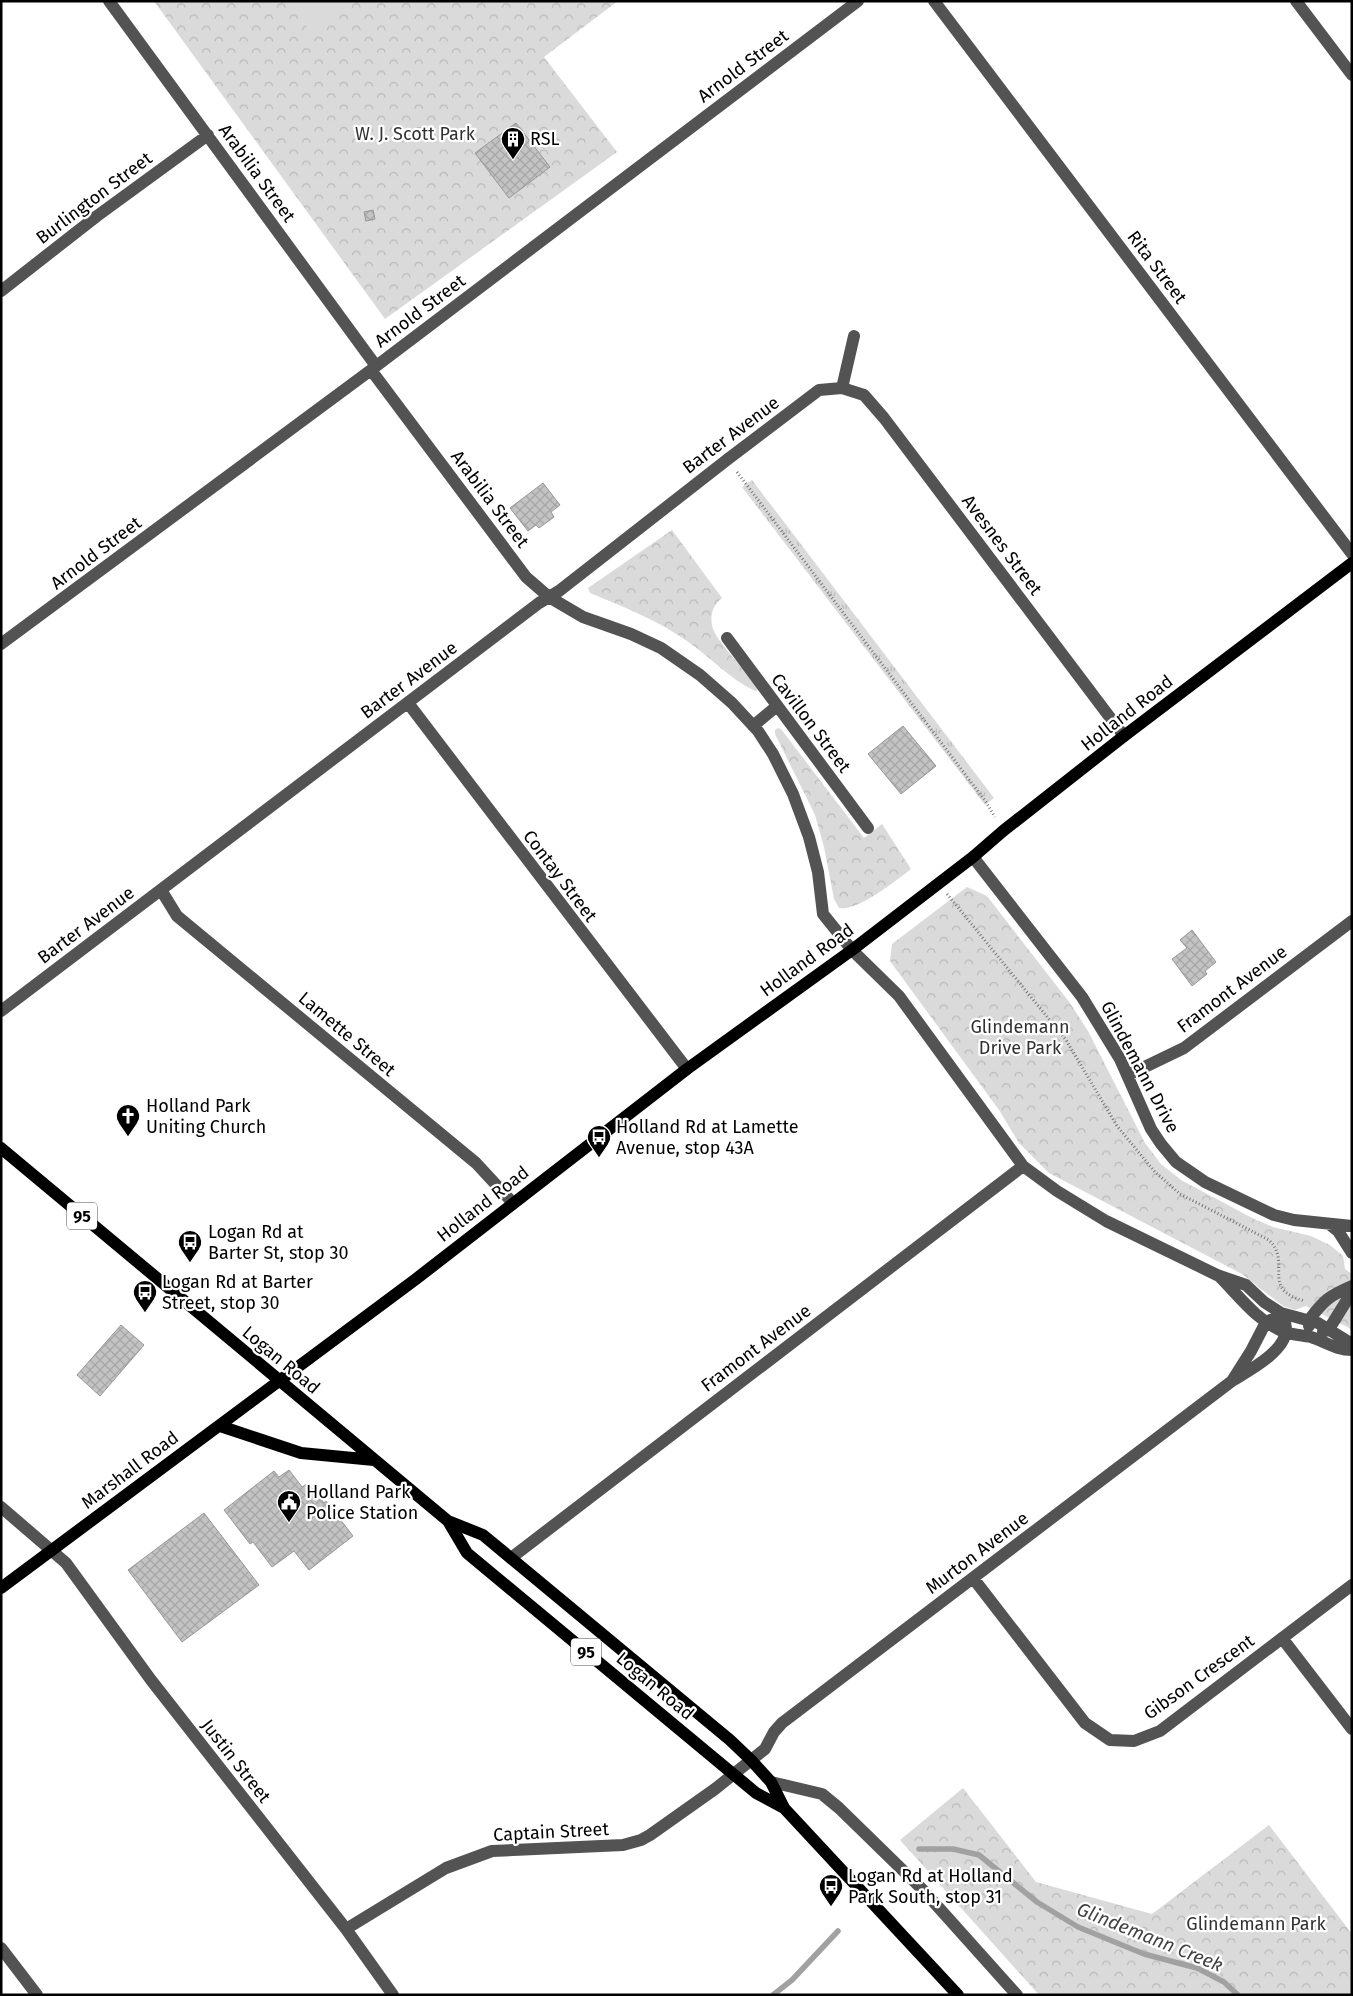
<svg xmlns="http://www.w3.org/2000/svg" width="1353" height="1996" font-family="'Fira Sans',sans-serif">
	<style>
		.grass { fill: url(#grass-tufts) }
		.park { fill: url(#park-crowns) }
		.pitch { fill: #dadada }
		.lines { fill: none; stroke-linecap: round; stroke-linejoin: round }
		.stream { stroke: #a1a1a1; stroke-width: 5.5 }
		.building { fill: url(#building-cross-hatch); stroke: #979797 }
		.path { stroke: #757575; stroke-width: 3; stroke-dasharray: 1 2.5; stroke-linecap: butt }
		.minor { stroke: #535353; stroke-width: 12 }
		.major { stroke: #000; stroke-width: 12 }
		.labels { text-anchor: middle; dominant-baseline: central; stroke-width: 4.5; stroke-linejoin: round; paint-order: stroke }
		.shield { fill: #fff; stroke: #4c4c4c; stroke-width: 1 }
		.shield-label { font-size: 16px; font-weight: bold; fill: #000 }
		.street-label { font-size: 18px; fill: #000; stroke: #fff }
		.park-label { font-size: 18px; fill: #313131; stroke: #fff }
		.poi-label { font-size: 18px; fill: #000; stroke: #fff; text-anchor: start }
		.water-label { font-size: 19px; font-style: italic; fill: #424242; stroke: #fff }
	</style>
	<defs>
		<pattern id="grass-tufts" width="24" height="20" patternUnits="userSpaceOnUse" patternTransform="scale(1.25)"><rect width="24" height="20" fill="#dadada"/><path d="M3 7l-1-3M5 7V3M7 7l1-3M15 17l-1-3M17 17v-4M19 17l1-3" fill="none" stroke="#b9b9b9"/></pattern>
		<pattern id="park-crowns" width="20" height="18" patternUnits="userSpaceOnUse" patternTransform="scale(1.25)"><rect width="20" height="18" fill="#dadada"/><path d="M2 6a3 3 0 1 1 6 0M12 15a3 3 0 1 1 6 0" fill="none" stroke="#b9b9b9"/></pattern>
		<pattern id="building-cross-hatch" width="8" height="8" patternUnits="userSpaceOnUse" patternTransform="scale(1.25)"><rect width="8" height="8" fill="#c3c3c3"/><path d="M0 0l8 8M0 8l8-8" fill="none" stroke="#a6a6a6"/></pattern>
	</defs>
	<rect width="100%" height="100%" fill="#fff"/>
	<path class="grass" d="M752,480l242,318 -9,7 -243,-318z"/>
	<path class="park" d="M154,1h464l-74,56 73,95 -232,167z
		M672,530l50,68c-9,7 -12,16 -10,28 3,14 38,50 49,63l-6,2c-24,-11 -46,-35 -68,-50 -30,-21 -63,-34 -97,-48l-2,-5z
		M778,728l3,1 83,109 18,-14 29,45c-14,11 -54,43 -72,39l-5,-9 -10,-52 -9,-32 -40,-81v-4z
		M967,887l20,9 83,107 18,28 57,112 16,21 20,16 73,39 19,8 38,9 19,9 13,11 2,13 7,5v57l-3,-3 -43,-22 -11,4 -12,-4 -41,-32 -193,-101 -30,-30 -20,-33 -109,-149 2,-17z
		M963,1788l73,94 116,32 117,-89 83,109v61h-313l-139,-155z"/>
	<path class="pitch" d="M287,1h62l-39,30z"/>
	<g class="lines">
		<path class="stream" d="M919,1849h34l26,6 58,47 41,25 66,27 53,14 27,14 14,13
			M773,1995l19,-15 46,-49"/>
	</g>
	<path class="building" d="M516,123l34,44 -41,31 -34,-45z
		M373,210l2,9 -9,2 -2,-9z
		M543,483l17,22 -9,7 3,5 -15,11 -3,-3 -8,6 -18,-23z
		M903,726l33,40 -35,28 -33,-40z
		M1192,930l24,32 -11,9 2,3 -15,12 -20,-27 15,-11 -7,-8z
		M121,1325l23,20 -44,51 -23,-21z
		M289,1470l13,17 6,-4 16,20 2,-2 27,35 -44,34 -15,-19 -22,16 -19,-25 -3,2 -26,-34 50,-39 5,6z
		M204,1513l55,72 -77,57 -54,-72z"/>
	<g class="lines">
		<path class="path" d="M737,472l249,330 9,15
			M947,894l119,146 51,86 38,46 25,22 89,46c24,24 -10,49 36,61"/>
		<path class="minor" d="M109,1l267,365
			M934,1l418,553
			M1296,1l56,74
			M1,291l96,-75 111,-81
			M371,370l155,207 23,20 34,20 48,17 30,14 39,27 32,28 26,28 15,23 20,40 16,43 9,35 5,42 29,36 47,46 124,170 34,25 49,30 111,54 29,10 18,17 17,11 37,10 34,21
			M842,388l12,-52
			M727,638l141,190
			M1,644l370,-274 487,-369
			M408,703l279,366
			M753,726l24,-20
			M973,857l109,140 38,62 31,70 10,15 15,18 29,20 69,33 20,5 58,6
			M161,890l16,26 299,247 36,39
			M1,1011l538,-408 20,-12 169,-132 91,-69 23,-2 22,7 20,23 240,318
			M1128,1075l56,-27 168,-127
			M1329,1224l9,7 14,22
			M1220,1277c20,20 36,43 64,55 9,3 18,3 27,5 15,5 25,13 41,13
			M1309,1326v-6c15,-20 20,-24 43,-34
			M1323,1332l6,-3 23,-37
			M1,1507l65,56 85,117 195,249 47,66
			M511,1558l512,-392
			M973,1578l112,145 25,17 24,1 26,-10 192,-146
			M1282,1638l70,91
			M771,1782l51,12 17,14 83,81 95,106
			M346,1929l100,-61 46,-17 131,-6 18,-5 9,-5 65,-46 50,-40 9,-17 8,-9 450,-342c16,-10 53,-29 54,-51 0,-5 -2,-11 -2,-16l-18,8 -15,29 -19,30
			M1,1948l36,47"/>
		<path class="major" d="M1,1148l447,373 35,14 247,205 21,20 20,22 13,26 174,187
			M220,1426l81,27 73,7
			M448,1521l19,32 289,240 28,15
			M1,1588l415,-309 271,-210 165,-119 121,-93 30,-26 121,-95 228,-173"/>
	</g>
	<defs>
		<g id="building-pin" transform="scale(1.25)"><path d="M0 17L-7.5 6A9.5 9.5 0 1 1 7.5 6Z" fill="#000" stroke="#fff"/><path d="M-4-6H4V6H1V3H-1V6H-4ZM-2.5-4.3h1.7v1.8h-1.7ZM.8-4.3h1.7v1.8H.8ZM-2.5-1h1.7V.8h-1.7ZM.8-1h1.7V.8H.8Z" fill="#fff"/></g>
		<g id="church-pin" transform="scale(1.25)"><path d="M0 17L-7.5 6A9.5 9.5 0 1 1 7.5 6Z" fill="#000" stroke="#fff"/><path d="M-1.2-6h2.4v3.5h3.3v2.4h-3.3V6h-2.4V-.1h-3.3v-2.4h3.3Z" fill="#fff"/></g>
		<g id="bus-pin" transform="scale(1.25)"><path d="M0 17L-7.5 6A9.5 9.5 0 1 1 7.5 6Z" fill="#000" stroke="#fff"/><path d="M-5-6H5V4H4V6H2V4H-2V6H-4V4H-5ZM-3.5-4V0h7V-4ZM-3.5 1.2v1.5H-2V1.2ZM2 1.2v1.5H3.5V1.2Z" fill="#fff"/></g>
		<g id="civic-pin" transform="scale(1.25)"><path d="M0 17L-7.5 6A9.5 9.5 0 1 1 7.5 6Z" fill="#000" stroke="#fff"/><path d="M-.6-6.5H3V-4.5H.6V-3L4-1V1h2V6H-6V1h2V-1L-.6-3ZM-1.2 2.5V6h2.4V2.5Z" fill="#fff"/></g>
	</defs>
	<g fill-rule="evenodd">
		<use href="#building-pin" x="513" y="139"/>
		<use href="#church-pin" x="128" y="1116"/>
		<use href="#bus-pin" x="599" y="1137"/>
		<use href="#bus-pin" x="190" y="1242"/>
		<use href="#bus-pin" x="145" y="1292"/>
		<use href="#civic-pin" x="289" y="1502"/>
		<use href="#bus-pin" x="831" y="1886"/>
	</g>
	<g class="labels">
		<g class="shield">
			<rect x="67" y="1202.5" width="30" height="27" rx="4"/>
			<rect x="571" y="1638.5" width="30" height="27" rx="4"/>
		</g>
		<g class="shield-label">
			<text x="82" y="1216">95</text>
			<text x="586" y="1652">95</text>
		</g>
		<g class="street-label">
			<text transform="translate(743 66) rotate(-37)">Arnold Street</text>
			<text transform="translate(257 173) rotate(54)">Arabilia Street</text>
			<text transform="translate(94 198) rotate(-37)">Burlington Street</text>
			<text transform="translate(1157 267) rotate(53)">Rita Street</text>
			<text transform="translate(420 311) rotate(-37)">Arnold Street</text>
			<text transform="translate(731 435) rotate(-37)">Barter Avenue</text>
			<text transform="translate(490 499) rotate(53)">Arabilia Street</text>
			<text transform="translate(1002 545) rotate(53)">Avesnes Street</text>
			<text transform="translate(96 553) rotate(-37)">Arnold Street</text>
			<text transform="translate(409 680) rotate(-37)">Barter Avenue</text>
			<text transform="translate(1127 713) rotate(-38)">Holland Road</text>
			<text transform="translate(811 723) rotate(53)">Cavillon Street</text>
			<text transform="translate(560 876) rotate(53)">Contay Street</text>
			<text transform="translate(86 925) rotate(-37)">Barter Avenue</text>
			<text transform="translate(807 960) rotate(-36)">Holland Road</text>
			<text transform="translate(1232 989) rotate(-37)">Framont Avenue</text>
			<text transform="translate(347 1034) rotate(40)">Lamette Street</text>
			<text transform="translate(1140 1067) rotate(62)">Glindemann Drive</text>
			<text transform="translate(483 1204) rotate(-38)">Holland Road</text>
			<text transform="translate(756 1348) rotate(-37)">Framont Avenue</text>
			<text transform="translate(281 1360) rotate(40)">Logan Road</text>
			<text transform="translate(130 1470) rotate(-37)">Marshall Road</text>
			<text transform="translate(977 1553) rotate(-37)">Murton Avenue</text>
			<text transform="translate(1199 1677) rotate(-36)">Gibson Crescent</text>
			<text transform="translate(655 1686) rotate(40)">Logan Road</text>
			<text transform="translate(236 1761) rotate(52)">Justin Street</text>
			<text transform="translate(551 1832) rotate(-3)">Captain Street</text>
		</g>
		<g class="park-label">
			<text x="415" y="134">W. J. Scott Park</text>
			<text x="1020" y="1027">Glindemann<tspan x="1020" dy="21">Drive Park</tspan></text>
			<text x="1256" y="1924">Glindemann Park</text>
		</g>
		<g class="poi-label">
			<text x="530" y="139">RSL</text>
			<text x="146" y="1106">Holland Park<tspan x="146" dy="21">Uniting Church</tspan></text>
			<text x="616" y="1127">Holland Rd at Lamette<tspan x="616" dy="21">Avenue, stop 43A</tspan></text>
			<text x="208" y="1232">Logan Rd at<tspan x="208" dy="21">Barter St, stop 30</tspan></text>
			<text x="162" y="1282">Logan Rd at Barter<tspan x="162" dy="21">Street, stop 30</tspan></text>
			<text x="306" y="1492">Holland Park<tspan x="306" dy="21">Police Station</tspan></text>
			<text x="848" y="1876">Logan Rd at Holland<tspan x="848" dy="21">Park South, stop 31</tspan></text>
		</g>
		<g class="water-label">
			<text transform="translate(1150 1937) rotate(22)">Glindemann Creek</text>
		</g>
	</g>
	<rect width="1353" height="1996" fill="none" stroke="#000000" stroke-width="5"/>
</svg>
